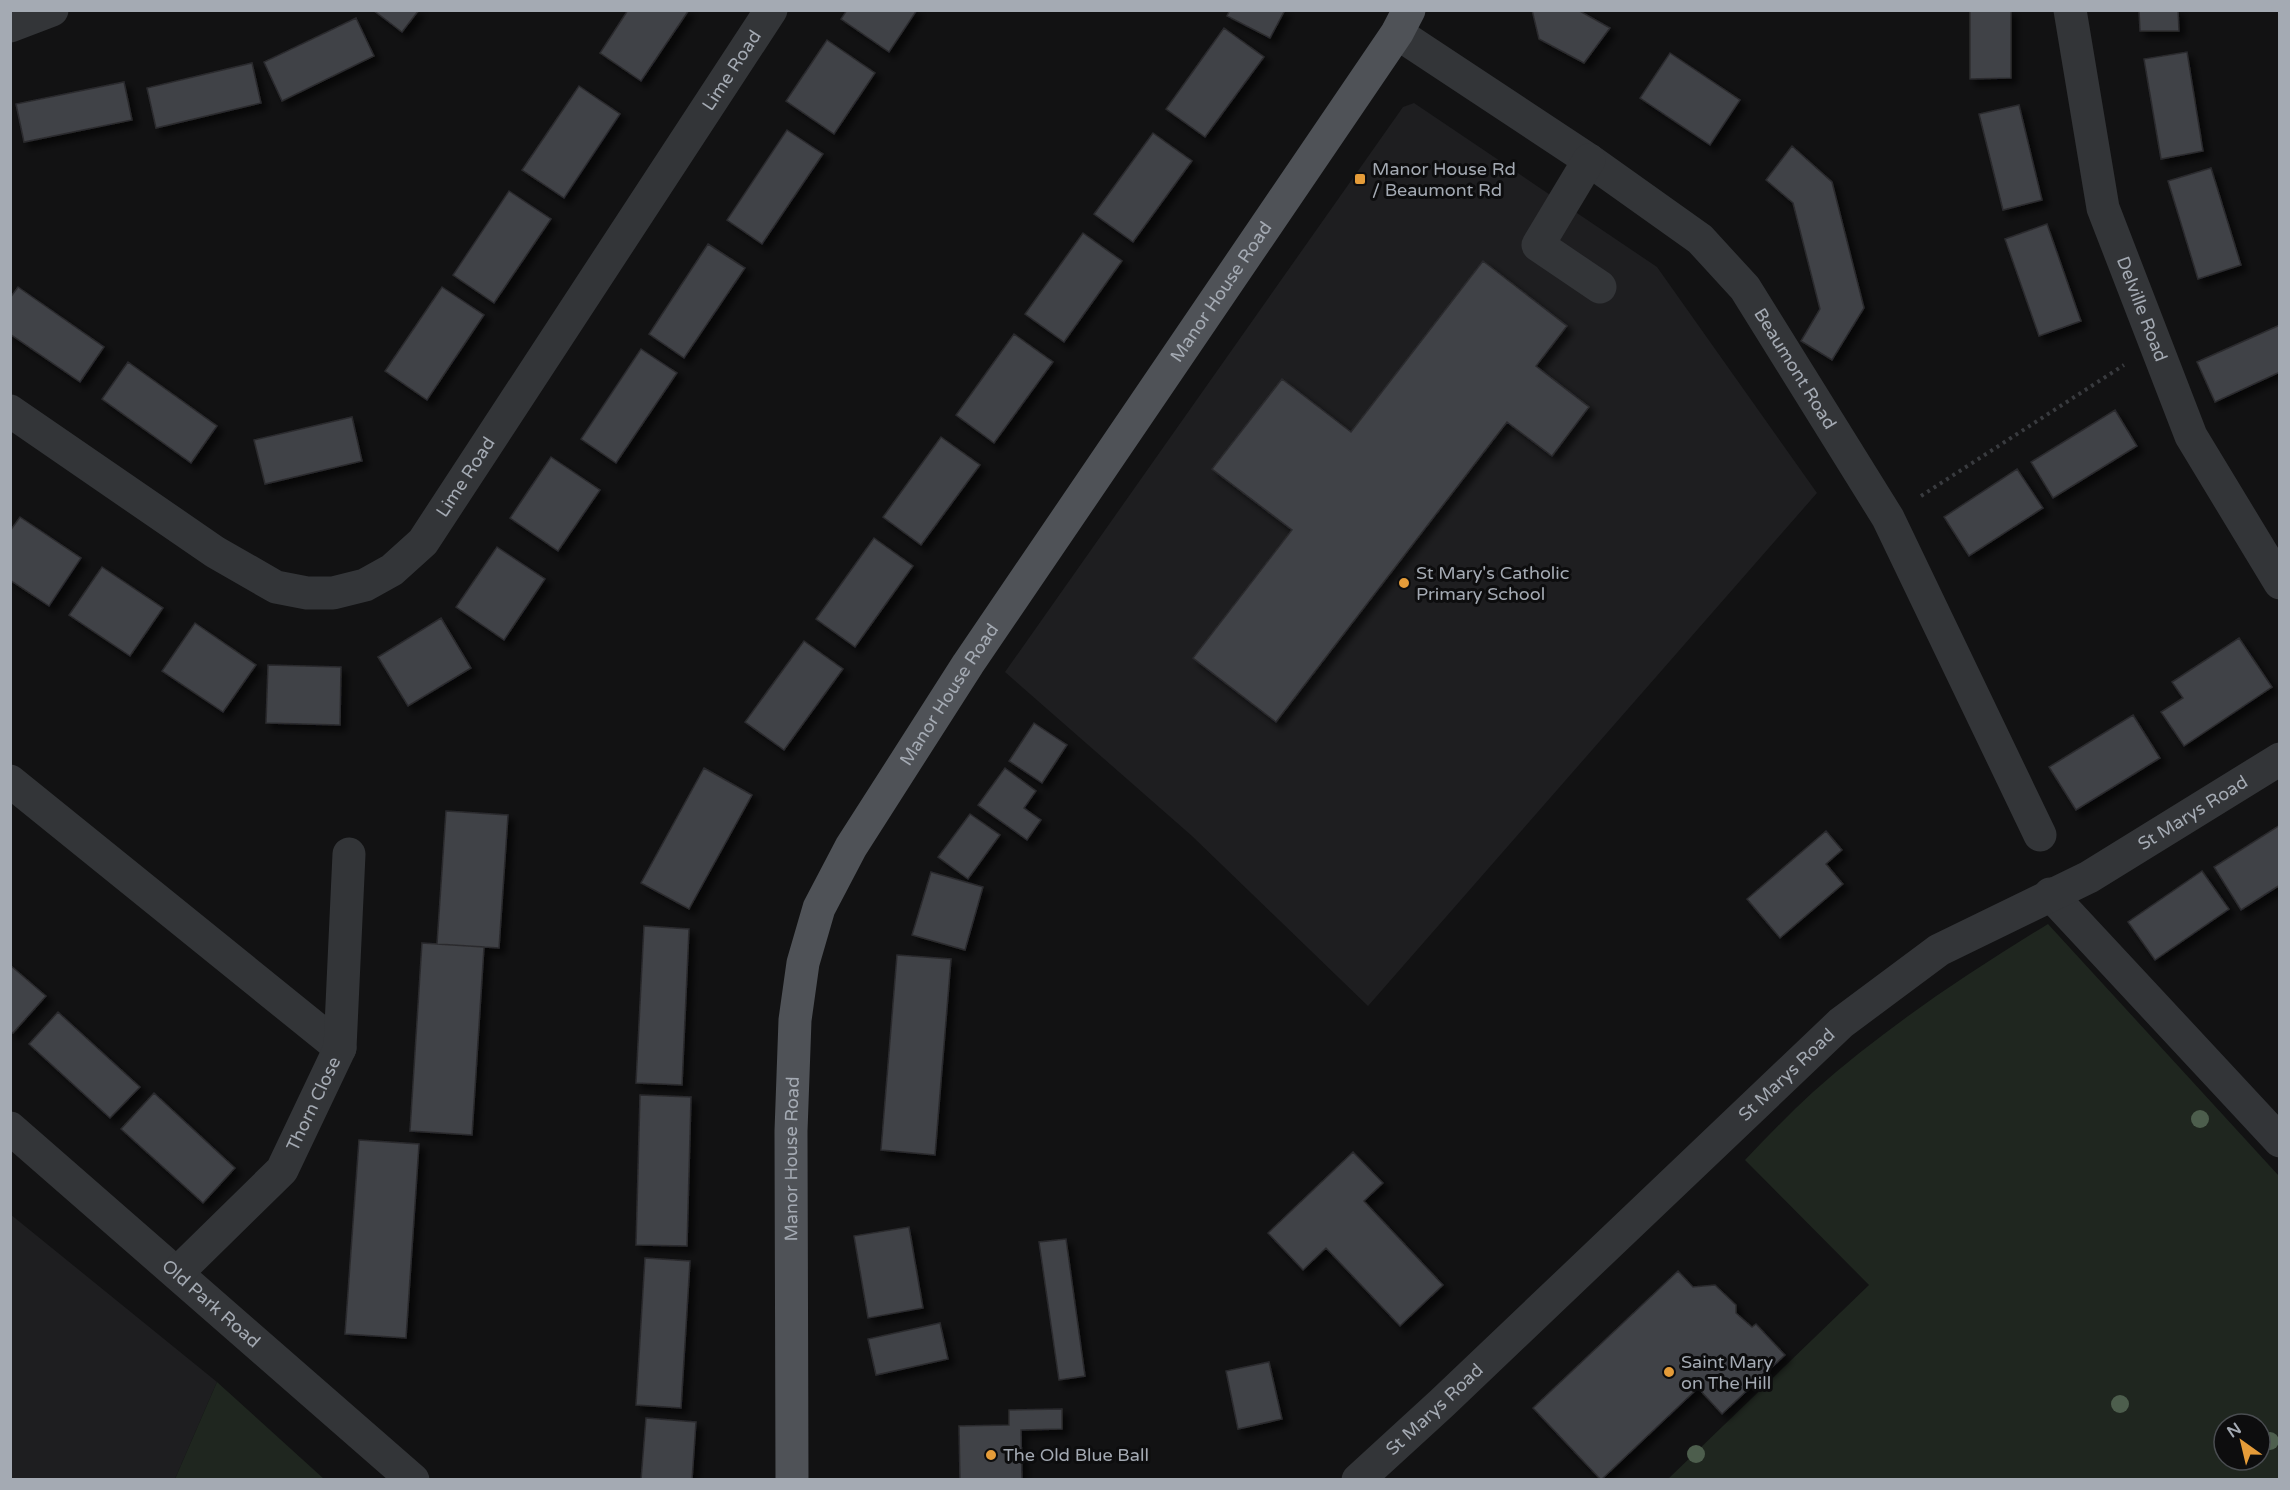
<svg xmlns="http://www.w3.org/2000/svg" width="2290" height="1490" font-family="'Varela Round',sans-serif">
	<style>
		.built { fill: #1e1e20 }
		.green { fill: #1f261f; fill-rule: evenodd }
		.building { fill: #414246; stroke: #2c2c2f; stroke-width: 1.5; filter: url(#shadow) }
		.lines { fill: none; stroke-linecap: round; stroke-linejoin: round }
		.path { stroke: #393b3f; stroke-width: 4; stroke-dasharray: 3 4.5; stroke-linecap: butt }
		.minor { stroke: #333538; stroke-width: 33 }
		.major { stroke: #4f5257; stroke-width: 33 }
		.tree { fill: #4d5e4d }
		.poi-dot { fill: #e59c39; stroke: #0d0d0e; stroke-width: 2 }
		.labels { text-anchor: middle; dominant-baseline: central; stroke-width: 6; stroke-linejoin: round; paint-order: stroke }
		.street-label { font-size: 18px; fill: #a4aab3; stroke: #0d0d0e }
		.poi-label { font-size: 18px; fill: #a4aab3; stroke: #0d0d0e; text-anchor: start }
	</style>
	<defs>
		<filter id="shadow"><feDropShadow dx="5.5" dy="5.5" stdDeviation="3" flood-color="#0009"/></filter>
	</defs>
	<rect width="100%" height="100%" fill="#121213"/>
	<path class="built" d="M1414,103l243,164 160,226 -449,513 -176,-170 -187,-164 398,-565z
		M10,1214l207,168 -42,97h-164z"/>
	<path class="green" d="M2048,924l231,252v303h-611l201,-194 -124,-125c22,-23 45,-47 68,-68 72,-64 153,-118 235,-168zM2224,1424h36v36h-36z
		M217,1382l107,97h-149z"/>
	<path class="building" d="M373,10h46l-17,22z
		M628,10h61l-48,71 -41,-28z
		M847,10h70l-28,42 -48,-33z
		M1230,10h55l-15,28 -43,-22z
		M1532,10h46l32,18 -26,35 -45,-24z
		M1970,10h41v68l-41,1z
		M2139,10h39l1,21h-39z
		M356,18l18,38 -92,45 -18,-39z
		M1224,28l40,29 -59,80 -39,-28z
		M827,40l48,33 -41,61 -48,-33z
		M2187,52l16,99 -42,8 -17,-100z
		M1670,53l70,47 -30,45 -70,-47z
		M252,63l9,40 -105,25 -9,-40z
		M124,82l8,38 -108,22 -8,-38z
		M579,86l41,28 -56,84 -42,-28z
		M2019,105l23,95 -39,10 -24,-96z
		M787,130l36,24 -61,90 -35,-24z
		M1153,133l39,28 -59,81 -39,-28z
		M1792,146l40,36 32,126 -32,52 -31,-19 19,-32 -27,-106 -27,-23z
		M2211,168l30,97 -43,14 -30,-98z
		M509,191l42,28 -57,84 -41,-28z
		M2047,224l34,97 -42,15 -34,-97z
		M1083,233l39,28 -58,81 -39,-28z
		M708,244l37,24 -61,90 -35,-24z
		M1483,261l84,65 -31,40 53,41 -37,49 -45,-34 -231,300 -83,-64 99,-128 -80,-61 70,-90 69,53z
		M18,287l86,60 -24,35 -70,-48v-36z
		M442,287l42,28 -57,85 -42,-29z
		M2280,325v47l-65,30 -18,-40z
		M1014,334l39,28 -59,81 -38,-28z
		M641,349l36,24 -61,90 -35,-24z
		M128,362l89,64 -26,37 -89,-64z
		M2115,410l22,36 -84,52 -22,-36z
		M352,417l10,44 -97,23 -11,-44z
		M941,437l39,28 -59,80 -38,-28z
		M551,457l49,33 -42,61 -48,-33z
		M2017,469l26,39 -74,48 -25,-39z
		M20,517l61,41 -32,48 -39,-26v-49z
		M874,538l39,28 -58,81 -39,-28z
		M497,547l48,32 -41,61 -48,-33z
		M102,567l61,41 -33,48 -61,-41z
		M441,618l30,50 -63,38 -30,-49z
		M195,623l61,42 -33,47 -61,-41z
		M2239,638l33,49 -88,59 -23,-34 22,-14 -11,-16z
		M804,641l39,28 -59,81 -39,-28z
		M268,665l73,2 -1,58 -74,-2z
		M2133,715l27,43 -84,52 -27,-43z
		M1034,723l33,22 -25,38 -33,-22z
		M704,768l48,27 -63,114 -48,-26z
		M1005,768l31,23 -12,17 17,12 -14,20 -49,-35z
		M446,811l62,4 -9,133 -62,-4z
		M970,814l30,21 -32,44 -30,-22z
		M2280,825v60l-39,25 -27,-43z
		M1826,831l16,19 -16,14 17,20 -63,54 -33,-39z
		M2202,871l27,38 -74,51 -27,-38z
		M931,872l52,15 -18,63 -53,-15z
		M644,926l45,3 -7,156 -46,-2z
		M422,943l62,4 -12,188 -62,-4z
		M897,955l54,4 -16,196 -54,-5z
		M10,965l36,31 -33,37 -3,-2z
		M58,1012l82,75 -30,31 -81,-74z
		M154,1093l81,75 -32,35 -82,-74z
		M640,1095l51,2 -4,149 -51,-1z
		M359,1140l60,4 -13,194 -61,-4z
		M1353,1152l30,31 -19,18 79,84 -43,41 -74,-78 -23,22 -35,-37z
		M909,1227l14,81 -55,10 -14,-82z
		M1066,1239l19,137 -26,4 -20,-138z
		M645,1258l45,3 -9,147 -45,-3z
		M1678,1271l15,16 22,-2 21,20v8l16,14 4,-3 29,31 -63,59 -24,-26 -97,92 -68,-72z
		M940,1323l8,36 -72,16 -8,-36z
		M1269,1362l13,57 -44,10 -12,-58z
		M1062,1409v20l-41,1 1,50h-62l-1,-54 50,-1v-15z
		M646,1418l50,4 -4,58h-51z"/>
	<g class="lines">
		<path class="path" d="M1921,496l203,-131"/>
		<g class="minor">
			<path id="s1" d="M2070,10l33,198 88,228 89,147"/>
			<path d="M10,26l42,-16"/>
			<path id="s2" d="M1397,33l192,127 111,79 45,49 143,230 152,317"/>
			<path d="M1589,160l-51,85 62,42"/>
			<path id="s3" d="M10,411l205,141 61,35 31,6h26l32,-8 27,-15 31,-28 348,-532"/>
			<path d="M10,781l330,267"/>
			<path d="M2050,894l230,247"/>
			<path id="s4" d="M10,1128l403,352"/>
			<path id="s5" d="M178,1272l104,-102 58,-122 9,-194"/>
			<path id="s6" d="M1358,1480l84,-77 399,-380 98,-73 150,-73 191,-118"/>
		</g>
		<path class="major" id="s7" d="M792,1480l-1,-349 4,-111 8,-57 16,-55 32,-61 117,-183 429,-631 12,-23"/>
	</g>
	<g class="tree">
		<circle cx="2200" cy="1119" r="9"/>
		<circle cx="2120" cy="1404" r="9"/>
		<circle cx="2270" cy="1441" r="9"/>
		<circle cx="1696" cy="1454" r="9"/>
	</g>
	<g class="poi-dot">
		<rect x="1354" y="173" width="12" height="12" rx="3"/>
		<circle cx="1404" cy="583" r="6"/>
		<circle cx="1669" cy="1372" r="6"/>
		<circle cx="991" cy="1455" r="6"/>
	</g>
	<g class="labels">
		<g class="street-label">
			<text stroke="none"><textPath href="#s3" startOffset="1046">Lime Road</textPath></text>
			<text stroke="none"><textPath href="#s7" startOffset="1311">Manor House Road</textPath></text>
			<text stroke="none"><textPath href="#s1" startOffset="309">Delville Road</textPath></text>
			<text stroke="none"><textPath href="#s2" startOffset="528">Beaumont Road</textPath></text>
			<text stroke="none"><textPath href="#s3" startOffset="560">Lime Road</textPath></text>
			<text stroke="none"><textPath href="#s7" startOffset="825">Manor House Road</textPath></text>
			<text stroke="none"><textPath href="#s6" startOffset="1076">St Marys Road</textPath></text>
			<text stroke="none"><textPath href="#s6" startOffset="590">St Marys Road</textPath></text>
			<text stroke="none"><textPath href="#s5" startOffset="219">Thorn Close</textPath></text>
			<text stroke="none"><textPath href="#s7" startOffset="321">Manor House Road</textPath></text>
			<text stroke="none"><textPath href="#s4" startOffset="267">Old Park Road</textPath></text>
			<text stroke="none"><textPath href="#s6" startOffset="104">St Marys Road</textPath></text>
		</g>
		<g class="poi-label">
			<text x="1372" y="169">Manor House Rd<tspan x="1372" dy="21">/ Beaumont Rd</tspan></text>
			<text x="1416" y="573">St Mary's Catholic<tspan x="1416" dy="21">Primary School</tspan></text>
			<text x="1681" y="1362">Saint Mary<tspan x="1681" dy="21">on The Hill</tspan></text>
			<text x="1003" y="1455">The Old Blue Ball</text>
		</g>
	</g>
	<rect width="2290" height="1490" fill="none" stroke="#a4aab3" stroke-width="24"/>
	<g transform="translate(2242 1442) rotate(326)"><circle r="28" fill="#0d0d0e" stroke="#494c50" stroke-width="1.5"/>
	<path d="M0-4.5L10 22L0 15L-10 22Z" fill="#e59c39"/>
	<text y="-9" font-size="16" font-weight="bold" text-anchor="middle" fill="#a4aab3">N</text>
	</g>
</svg>
